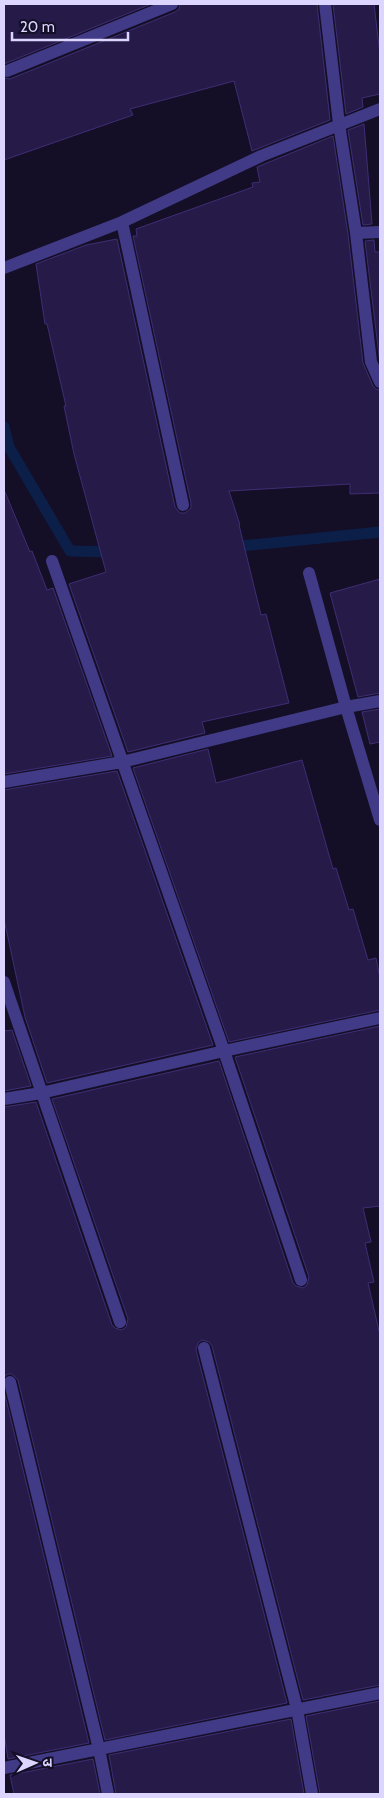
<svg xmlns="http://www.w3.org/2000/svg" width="384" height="1798" font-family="Cabin,'Noto Sans Devanagari',sans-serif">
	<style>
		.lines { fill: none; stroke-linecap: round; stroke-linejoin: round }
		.stream { stroke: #0c1f49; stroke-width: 11 }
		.building { fill: #261b48; stroke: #3f2d74 }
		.minor { stroke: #413a86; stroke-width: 12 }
	</style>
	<rect width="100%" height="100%" fill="#140f27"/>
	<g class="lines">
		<path class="stream" d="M4,427l5,20 61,104 45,1
			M231,547l149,-15"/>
	</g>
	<path class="building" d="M4,4h147l-147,60z
		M180,4h137l13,116 -78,31 -18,-70 -104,28 3,6 -129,45v-82l6,1 165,-67 4,-3z
		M333,4h41l6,50v40l-18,4 1,9 -17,7z
		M364,124l8,100 -9,1 -15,-95z
		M333,136l15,98 15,129 10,23 3,3 4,1v103l-30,1v-10l-121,7 11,34h-1l22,90 5,-1 23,89 -87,19 3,11 -77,19 -59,-168 37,-12 -32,-118 -10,-48h2l-19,-82h-2l-9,-60 50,-19 31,-6 58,268 5,6h5l6,-5v-5l-58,-267h4l-1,-7 117,-42 -1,-4 8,-1 -3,-15z
		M374,240l1,12h5v111l-15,-122z
		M4,492h1l25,60 2,-1 15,39 6,-2 59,168 -108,18z
		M380,579v114l-22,4 -28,-104z
		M380,709v33l-10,2 -8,-32z
		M208,749l8,34 86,-23 31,109 3,-1 13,42 4,-1 15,51 8,-2 4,20v32l-151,32 -96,-274z
		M117,771l96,274 -166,38 -22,-66 -21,-98v-129z
		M380,1026v180l-17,2 8,34 -6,1 9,39 -6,1 12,52v350l-77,15 -91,-354 -3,-4 -7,-2 -4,3 -2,7 91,353 -182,37 -87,-360 -6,-6h-4l-4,3v-270l32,-5 76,223 3,3 7,2 4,-3 2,-8 -76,-220 167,-38 74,222 3,3 7,2 4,-3 2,-8 -74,-220z
		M12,1030l19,56 -27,5v-60z
		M4,1391l85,352 -81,16 -4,-25z
		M380,1701v93h-60l-14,-78z
		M291,1719l13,75h-188l-7,-39z
		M93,1759l7,35h-86l-4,-19z"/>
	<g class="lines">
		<path class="minor" d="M325,4l14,120 17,109 15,129 9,20
			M7,71l165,-67
			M122,222l61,283
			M356,233l24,-1
			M4,268l118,-46 139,-66 119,-47
			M52,561l172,490 77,229
			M309,573l37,134 34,113
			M4,782l118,-20 224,-55 34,-6
			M4,982l116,340
			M4,1099l37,-6 183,-42 156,-33
			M204,1348l93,361 15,85
			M10,1382l89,367 9,45
			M4,1768l376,-75"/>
	</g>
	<rect width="384" height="1798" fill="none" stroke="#dcd5ff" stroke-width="10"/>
	<g transform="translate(35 1763) rotate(88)" stroke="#140f27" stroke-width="4" paint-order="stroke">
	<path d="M0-4L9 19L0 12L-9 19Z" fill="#dcd5ff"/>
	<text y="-8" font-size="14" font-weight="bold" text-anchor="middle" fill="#dcd5ff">उ</text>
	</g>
	<path d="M12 32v8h116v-8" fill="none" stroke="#dcd5ff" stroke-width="2.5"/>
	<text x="20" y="32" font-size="15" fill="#dcd5ff" stroke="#140f27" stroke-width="4" paint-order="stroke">20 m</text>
</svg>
